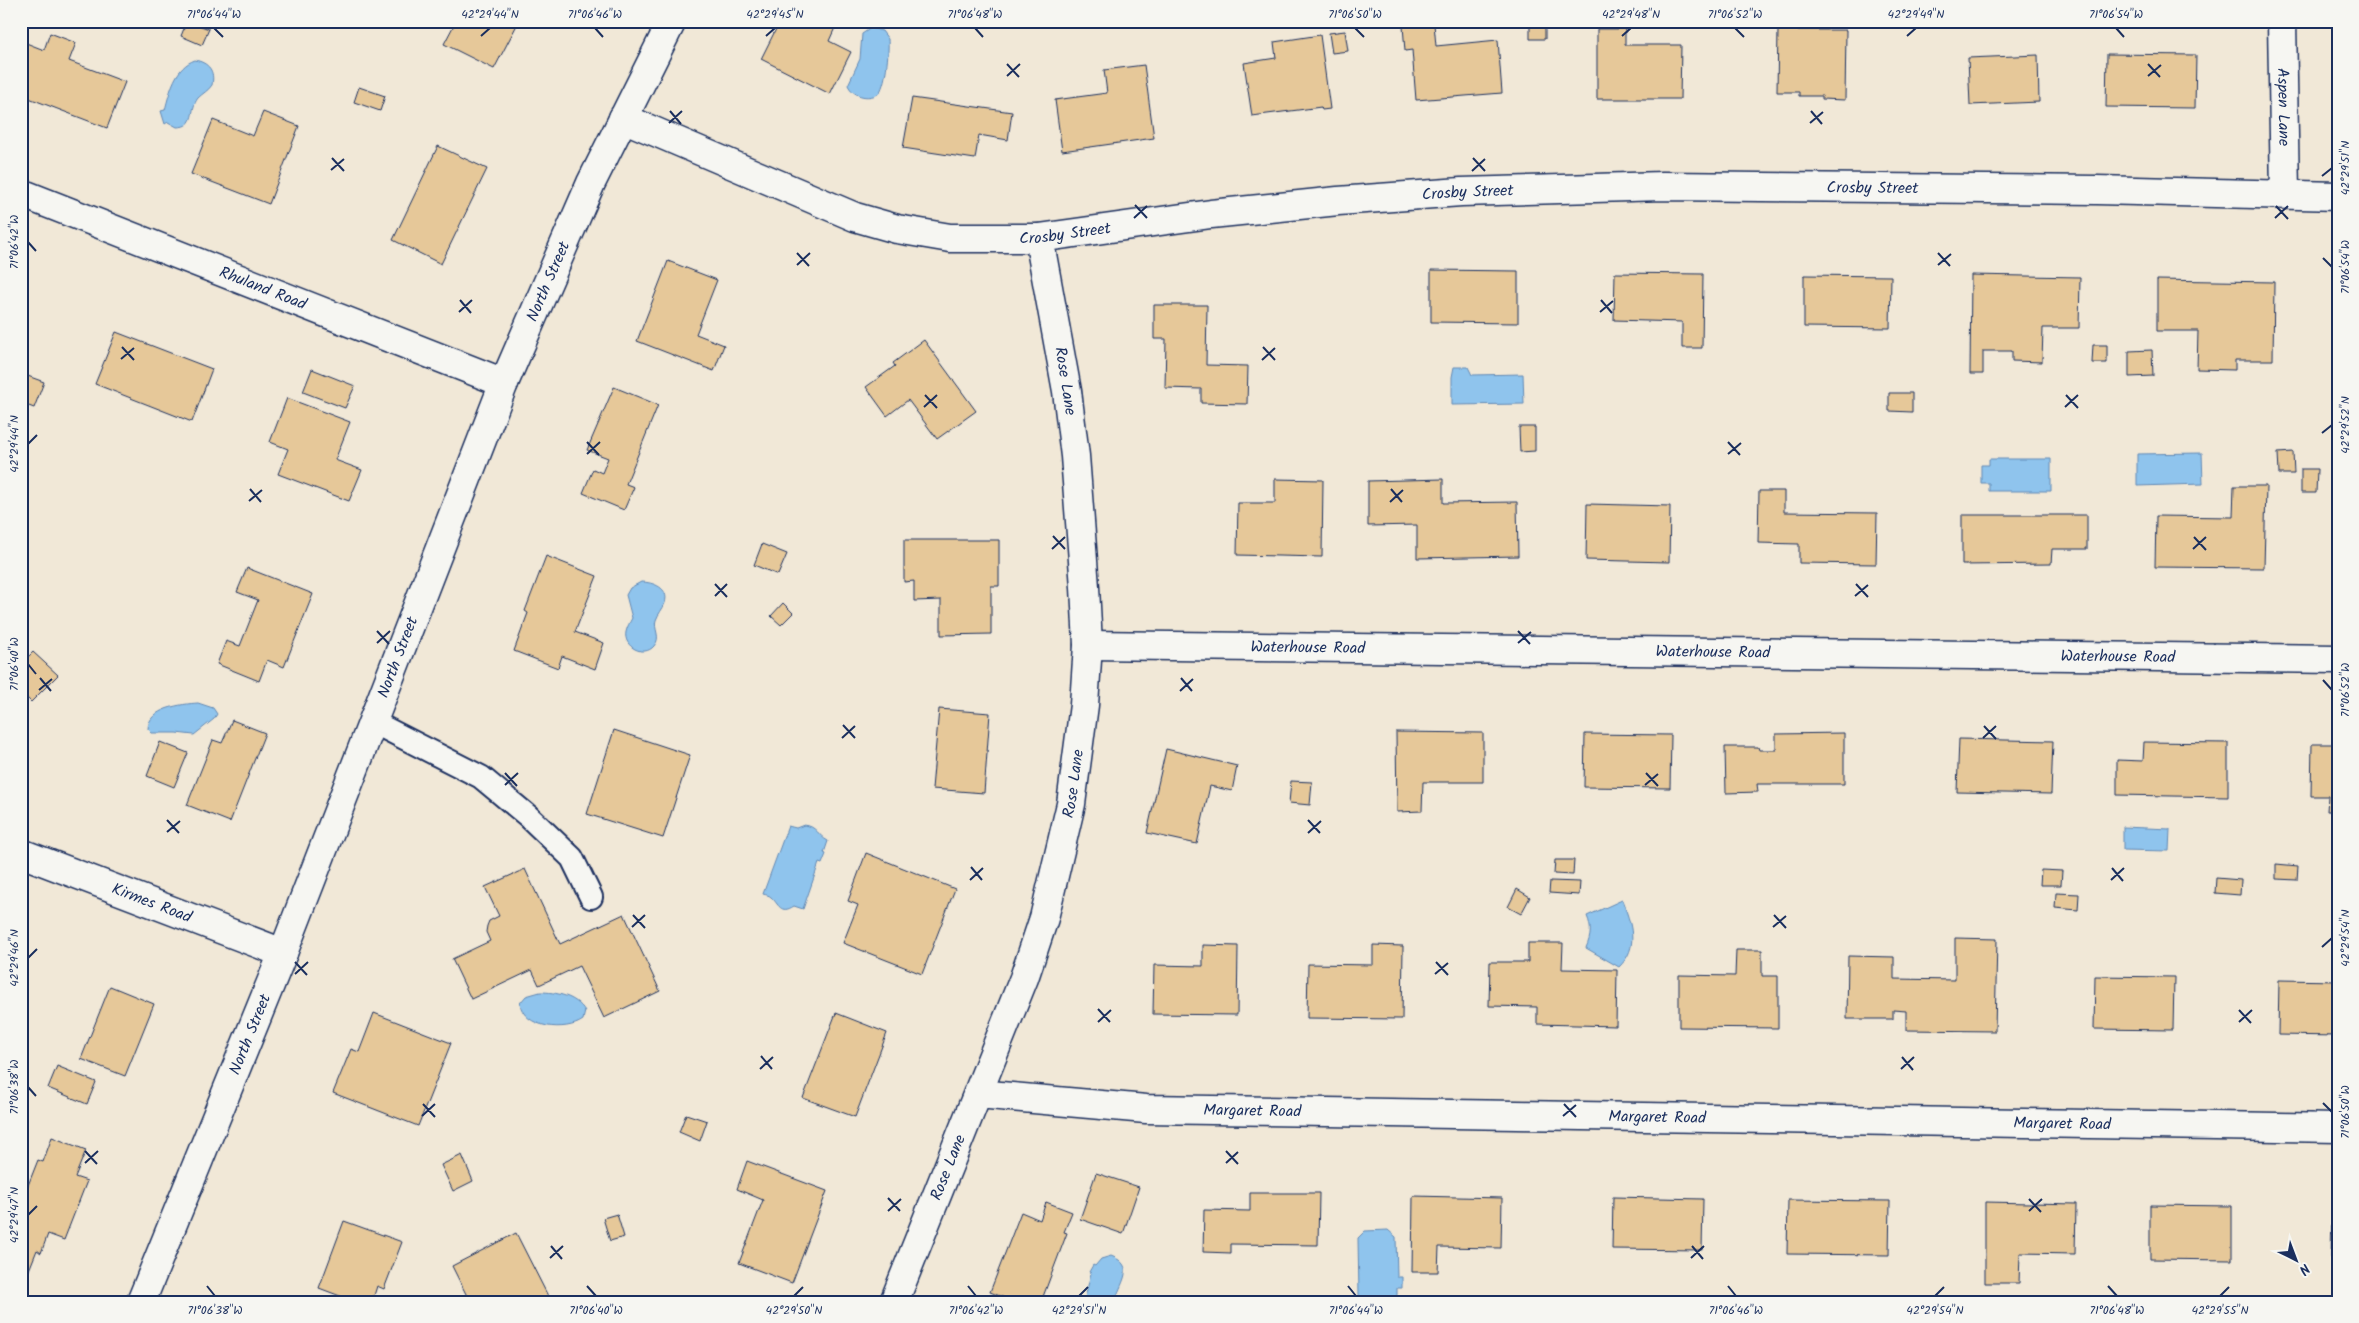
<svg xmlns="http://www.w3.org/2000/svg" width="2359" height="1323" font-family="Kalam,sans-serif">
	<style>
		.water { fill: #8fc4ed; stroke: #6188b4 }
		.building { fill: #e6c899; stroke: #1b2f5e }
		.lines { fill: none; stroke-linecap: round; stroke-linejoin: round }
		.lane-casing { stroke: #1b2f5e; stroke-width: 26 }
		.street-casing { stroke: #1b2f5e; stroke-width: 31 }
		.secondary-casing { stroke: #1b2f5e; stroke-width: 31 }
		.lane { stroke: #f6f6f2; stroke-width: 22 }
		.street { stroke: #f6f6f2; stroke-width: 28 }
		.secondary { stroke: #f6f6f2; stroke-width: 28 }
		.ticks { fill: none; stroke: #1b2f5e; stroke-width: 2 }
		.labels { text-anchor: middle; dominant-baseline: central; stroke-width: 4.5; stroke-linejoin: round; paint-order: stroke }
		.street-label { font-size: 16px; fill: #1b2f5e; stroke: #f6f6f2 }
		.neatline { fill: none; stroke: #1b2f5e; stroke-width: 2 }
		.ticks-label { font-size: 12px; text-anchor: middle; fill: #1b2f5e }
	</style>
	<rect width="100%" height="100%" fill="#f1e8d7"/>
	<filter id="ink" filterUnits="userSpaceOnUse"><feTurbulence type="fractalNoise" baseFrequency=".02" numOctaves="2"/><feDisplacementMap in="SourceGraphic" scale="10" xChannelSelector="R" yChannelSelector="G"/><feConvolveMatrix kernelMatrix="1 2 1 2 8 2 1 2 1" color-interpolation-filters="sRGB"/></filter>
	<g filter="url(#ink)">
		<path class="water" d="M871,28l11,3 6,8c1,12 -2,48 -10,55 -11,6 -25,2 -30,-9l12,-26 2,-25z
			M195,60c14,3 20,11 17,25 -4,6 -9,8 -14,13 -9,11 -1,29 -21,29l-9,-5 -3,2 -4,-13 4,-1c5,-19 10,-43 30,-50z
			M1454,367h14l4,8 51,-1 1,30 -72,1v-28z
			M2202,453l1,31 -66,2v-32z
			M1989,459h62v32h-62v-8h-8v-18h8z
			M641,582c12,0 29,6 24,21 -2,6 -7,11 -9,17 -3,9 6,17 -2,26 -10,12 -31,1 -28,-14 1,-5 4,-10 6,-14l-6,-23 4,-7z
			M198,703l15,5 4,6 -3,5 -20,16 -18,-2h-24l-4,-4c0,-21 34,-25 50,-26z
			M804,825c13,1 14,11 24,16l-4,12 2,1 -4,10 -3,-1 -16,46 -9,-3c-14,9 -15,-2 -23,-9 -2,-2 -5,-2 -8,-3l25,-68 8,2z
			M2123,827l47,2 -1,22 -46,-1z
			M1622,900c9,23 18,47 -3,67l-33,-19c5,-12 6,-20 1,-32z
			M540,992c16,0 36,4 45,19l-2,9c-16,12 -60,9 -63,-17l6,-7z
			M1388,1230l8,7 1,40h5v11h-5v7l-7,7h-24l-7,-7 -1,-57 7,-7z
			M1111,1256c27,10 8,28 4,46h-31l7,-29 -2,-1 4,-7 2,1 6,-7z"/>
		<path class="building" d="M187,21l22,8 -7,16 -21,-9z
			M456,21h63l-25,48 -50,-25z
			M780,21h58l-9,20 22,11 -21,42 -69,-35z
			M1545,22v17h-15v-16z
			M1434,24l2,22 62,-6 4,53 -86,7 -4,-50 -7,1 -2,-25z
			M1597,29h28v16h56l-1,54h-83z
			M1778,30h68l-1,70 -23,-1v-3h-23v-4h-22z
			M1345,31l3,20 -16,2 -3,-20z
			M50,33l26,10 -7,18 56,21 -18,46 -86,-33v-54l23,9z
			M1320,35l10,74 -8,1 -1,-3 -69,9 -8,-53 32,-5 -2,-16z
			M2107,54l89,1 -1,53 -89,-1z
			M2038,55l1,47 -69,3 -2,-47z
			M1144,65l10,73 -92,13 -7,-51 52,-7 -3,-23z
			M359,87l26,9 -5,15 -26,-9z
			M912,98l100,14 -4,28 -29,-5 -4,24 -72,-11z
			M263,112l36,14 -30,78 -78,-30 22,-54 40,16z
			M438,146l49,23 -46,95 -48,-24z
			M668,261l49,19 -21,54 28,11 -10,26 -77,-30z
			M1431,270l87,1v52l-87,-1z
			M1615,273l88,1 -1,74h-20v-26l-68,-2z
			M1804,275l87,1 -1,52 -86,-1z
			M1971,275l109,2 -1,51h-36l-1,34 -30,-1v-10h-29v23h-13z
			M2157,280l117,2 -1,78h-38v10l-38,-1 1,-38h-41z
			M1154,305h53l-1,60 42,1 -1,38 -46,-1v-14l-36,-1 1,-49h-12z
			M116,332l96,37 -20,53 -97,-38z
			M924,340l52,71 -39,28 -29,-39 -21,16 -21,-29 29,-21 -2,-3z
			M2093,345h14v18h-15z
			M2152,350l1,26 -24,1v-26z
			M312,369l43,17 -10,22 -42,-16z
			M25,375l19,7 -10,26 -13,-5v-19z
			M614,387l44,18 -32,79 8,3 -10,23 -41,-17 10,-24 9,4 6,-15 -21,-8z
			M1889,393h23v19l-23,-1z
			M287,398l63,24 -15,38 27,10 -13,31 -71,-27 10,-25 -18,-7z
			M1519,427h16v24l-15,1z
			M2293,452l1,22h-15l-1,-21z
			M2301,469h16l-1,24h-15z
			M1275,479l48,1 -1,77 -85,-2 1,-52h37z
			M1443,479v24l74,-1 1,54 -101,2v-33l-49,1v-45z
			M2234,486h32l-2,82 -109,-1 1,-51 77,1z
			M1759,491h25v21l93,1 -1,51 -77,-1v-19l-41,-1z
			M1587,504l83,2 -1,56 -83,-2z
			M1962,515h125v34h-35l-1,15 -89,1z
			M904,540h95v46h-8v48l-50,1v-35l-27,1v-20l-10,1z
			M762,544l25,10 -9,21 -24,-10z
			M546,556l51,20 -22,56 29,11 -9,26 -33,-13 -4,12 -44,-17 14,-38 -3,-2z
			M247,568l66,26 -29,73 -17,-7 -8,21 -42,-17 9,-23 14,5 18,-46 -21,-8z
			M783,603l10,10 -12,12 -10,-9z
			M33,652l25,23 -27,27 -10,-10v-28z
			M939,709l51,4 -6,80 -52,-4z
			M232,720l33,13 -35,89 -43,-17 26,-65 9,3z
			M614,730l76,25 -27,83 -76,-24z
			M1396,732l87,1v49h-60l-1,29 -25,1z
			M1844,733v51h-87l1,8 -32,1 -1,-46h33l1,3h17v-16z
			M1585,734l86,1 -1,53 -86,-1z
			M1959,739l94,2 -2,53 -94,-2z
			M160,742l28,11 -14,34 -27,-11z
			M2144,742l84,1v54l-111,-2v-35l26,1z
			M2312,744h26v67h-11l1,-15h-17z
			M1166,749l71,17 -5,25 -22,-5 -13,58 -50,-11z
			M1291,781l21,1 -2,23 -21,-2z
			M866,853l89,36 -33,85 -79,-31 15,-38 -10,-4z
			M1555,860h19l-1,15 -19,-1z
			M2276,864l22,2 -1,14 -21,-1z
			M525,869l35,75 64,-30 36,77 -56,27 -25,-52 -40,19 -7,-15 -61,29 -19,-40 38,-18 -4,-9 1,-6 2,-5 10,-5 -14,-29z
			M2041,870l21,1 -1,14h-21z
			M2216,878l25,2 -1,15 -25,-2z
			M1550,881l30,1 -1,13 -30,-2z
			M1517,889l13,8 -9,17 -13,-7z
			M2056,893l23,1 -1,16 -23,-2z
			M1955,938l42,1 -2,92 -89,-1v-19l-13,-1v9h-46l1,-63 46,1v22l61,1z
			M1528,943h35l-1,26 55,1 -1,56 -79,-2v-17l-48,-1 1,-44h38z
			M1203,945l35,1 -1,69 -84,-1 1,-49 49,1z
			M1373,945l30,1 -1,73 -95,-1 1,-54 65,1z
			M1736,950h26v26h16v52l-99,-1v-52l56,1z
			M2095,976l79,1 -1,53 -79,-1z
			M2279,980l59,1v55l-60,-1z
			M110,986l44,18 -29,72 -44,-17z
			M374,1013l77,30 -33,83 -85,-33 18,-44 8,3z
			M836,1013l51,20 -32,84 -52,-19z
			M57,1066l39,16 -9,22 -39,-16z
			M686,1114l21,7 -7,20 -21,-9z
			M52,1137l34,13 -11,27 12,4 -23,59 -16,-6 -7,19 -4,-3 -12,30 -4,-1v-76l17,-43 5,2z
			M462,1155l11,26 -20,10 -12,-26z
			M747,1161l80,30 -35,92 -53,-20 24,-63 -26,-11z
			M1096,1173l43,14 -16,47 -43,-15z
			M1250,1193h69l-1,52 -87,-1v9l-28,-1 1,-42 46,1z
			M1413,1196l89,2 -1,50 -62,-1 -1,25h-26z
			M1613,1197l90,2 -1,51 -90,-1z
			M1788,1200l102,1 -1,54 -102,-1z
			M1046,1202l26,10 -8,20 3,1 -26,69h-26l-25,-10 31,-80 19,8z
			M1985,1202l91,2 -1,50 -55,-1 -1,30h-34z
			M2150,1205l82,1v54l-82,-1z
			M2332,1208h6v53h-7z
			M617,1214l7,23 -14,4 -7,-23z
			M344,1221l58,21 -18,47 -7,-3 -5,16h-16l-37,-14z
			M516,1233l35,69h-86l-2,-3 4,-3 -15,-30z"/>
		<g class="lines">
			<g class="lane-casing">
				<path id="lane" d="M373,722l108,55 47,39 44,42 19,39"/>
			</g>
			<g class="street-casing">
				<g id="street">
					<path id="s1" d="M2282,21l3,173"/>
					<path id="s2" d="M623,118l232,99 42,12 53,9h89l172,-24 127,-13 123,-9 202,-6 434,4 241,6"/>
					<path id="s3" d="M21,193l483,190"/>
					<path id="s4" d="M1088,645l1250,14"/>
					<path id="s5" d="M21,853l262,100"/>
					<path id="s6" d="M978,1094l168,15 1192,19"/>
					<path id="s7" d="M894,1302l130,-324 20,-60 27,-114 13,-99 4,-60 -3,-58 -10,-131 -8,-65 -28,-153"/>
				</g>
			</g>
			<g class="secondary-casing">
				<g id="secondary">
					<path id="s8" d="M141,1302l142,-349 221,-570 87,-200 81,-162"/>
				</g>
			</g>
			<use href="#lane" class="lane"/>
			<use href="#street" class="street"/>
			<use href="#secondary" class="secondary"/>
		</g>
	</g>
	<path class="ticks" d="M214,28l9,9M595,28l8,9M975,28l8,9M1355,28l9,9M1735,28l9,9M2116,28l8,9M481,36l9,-8M766,36l9,-8M1622,36l9,-8M1907,36l9,-8M1007,64l12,13M2148,64l12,13M1007,76l13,-12M2148,76l13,-11M670,111l11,13M1811,111l11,13M669,123l13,-12M1810,123l13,-11M332,158l12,13M1473,158l12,13M331,170l13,-11M1472,171l13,-12M2322,176l10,-8M1135,205l12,13M2276,206l12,13M1134,218l13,-12M2275,218l13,-12M28,242l8,9M797,253l12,13M1938,253l12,13M2323,258l9,9M797,265l13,-12M1938,265l13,-11M460,300l11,13M1601,300l11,13M459,312l13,-12M1600,312l13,-11M122,347l12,13M1263,347l12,13M121,359l13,-11M1262,360l13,-12M925,395l12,13M2066,395l12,13M924,407l13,-12M2065,407l13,-12M2322,433l10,-8M587,442l12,13M1728,442l12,13M28,444l9,-9M587,454l13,-12M1728,454l13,-11M250,489l11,13M1391,489l11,13M249,501l13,-11M1390,502l13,-12M1053,536l12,13M2194,537l12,13M1052,549l13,-12M2193,549l13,-12M715,584l12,13M1856,584l12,13M715,596l12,-12M1855,596l13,-11M377,631l12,13M1518,631l12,13M377,643l13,-12M1518,643l13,-11M28,664l8,10M40,678l11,13M1181,678l11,13M2323,680l9,10M39,690l13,-11M1180,691l13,-12M843,725l12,13M1984,726l12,13M842,738l13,-12M1983,738l13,-12M505,773l12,13M1646,773l12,13M505,785l13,-12M1645,785l13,-11M167,820l12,13M1308,820l12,13M167,832l13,-11M1308,833l13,-12M971,867l11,13M2112,868l11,13M970,880l13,-12M2111,880l13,-12M633,915l12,13M1774,915l12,13M632,927l13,-12M1773,927l13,-11M2322,947l10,-9M28,958l9,-9M295,962l12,13M1436,962l12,13M295,974l13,-12M1435,974l13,-11M1098,1009l12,13M2239,1010l12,13M1098,1022l13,-12M2239,1022l13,-12M761,1056l11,13M1902,1057l11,13M760,1069l13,-12M1901,1069l13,-12M28,1087l8,9M2323,1103l9,9M423,1104l12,13M1564,1104l12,13M422,1116l13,-12M1563,1116l13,-11M85,1151l12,13M1226,1151l12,13M85,1163l13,-12M1226,1163l12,-11M888,1198l12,13M2029,1199l12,13M888,1211l13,-12M2029,1211l13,-12M28,1215l9,-9M551,1246l11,13M1692,1246l11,13M550,1258l13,-12M1691,1258l13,-12M207,1286l8,10M587,1286l9,10M968,1286l8,10M1348,1286l8,10M1728,1286l8,10M2108,1286l9,10M794,1296l9,-9M1079,1296l9,-9M1935,1296l9,-9M2220,1296l9,-9"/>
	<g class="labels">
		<g class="street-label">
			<text stroke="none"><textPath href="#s1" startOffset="86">Aspen Lane</textPath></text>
			<text stroke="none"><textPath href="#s2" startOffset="1275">Crosby Street</textPath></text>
			<text stroke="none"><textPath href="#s2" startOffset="870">Crosby Street</textPath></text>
			<text stroke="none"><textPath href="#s2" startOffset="465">Crosby Street</textPath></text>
			<text stroke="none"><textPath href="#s8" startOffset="1099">North Street</textPath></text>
			<text stroke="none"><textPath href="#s3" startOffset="260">Rhuland Road</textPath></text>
			<text transform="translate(1065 381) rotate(81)">Rose Lane</text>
			<text stroke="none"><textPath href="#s4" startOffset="220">Waterhouse Road</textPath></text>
			<text stroke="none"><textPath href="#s4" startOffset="625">Waterhouse Road</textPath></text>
			<text stroke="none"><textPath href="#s4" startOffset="1030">Waterhouse Road</textPath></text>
			<text stroke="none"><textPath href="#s8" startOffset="694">North Street</textPath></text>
			<text stroke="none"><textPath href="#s7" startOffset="550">Rose Lane</textPath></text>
			<text stroke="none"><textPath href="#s5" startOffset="140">Kirmes Road</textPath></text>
			<text stroke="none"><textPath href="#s8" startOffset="289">North Street</textPath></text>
			<text stroke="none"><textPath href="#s6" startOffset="275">Margaret Road</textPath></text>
			<text stroke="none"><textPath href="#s6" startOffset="680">Margaret Road</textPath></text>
			<text stroke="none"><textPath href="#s6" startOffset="1085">Margaret Road</textPath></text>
			<text stroke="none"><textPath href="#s7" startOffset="145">Rose Lane</textPath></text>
		</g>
	</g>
	<rect width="2359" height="1323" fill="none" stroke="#f6f6f2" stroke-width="55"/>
	<g transform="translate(2296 1260) rotate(138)" stroke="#f6f6f2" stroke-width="4" paint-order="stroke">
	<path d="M0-4L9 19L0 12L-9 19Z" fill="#1b2f5e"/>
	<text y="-8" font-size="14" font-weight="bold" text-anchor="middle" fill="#1b2f5e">N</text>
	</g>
	<rect x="28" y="28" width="2304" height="1268" class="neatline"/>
	<g class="ticks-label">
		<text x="214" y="18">71°06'44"W</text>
		<text x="490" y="18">42°29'44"N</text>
		<text x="595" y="18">71°06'46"W</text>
		<text x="775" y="18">42°29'45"N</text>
		<text x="975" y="18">71°06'48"W</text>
		<text x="1355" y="18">71°06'50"W</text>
		<text x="1631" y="18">42°29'48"N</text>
		<text x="1735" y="18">71°06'52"W</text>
		<text x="1916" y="18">42°29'49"N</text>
		<text x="2116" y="18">71°06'54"W</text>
		<text transform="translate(2345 168) rotate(-90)" y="4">42°29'51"N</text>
		<text transform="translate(14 242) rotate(-90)" y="4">71°06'42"W</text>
		<text transform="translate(2345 267) rotate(-90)" y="4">71°06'54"W</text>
		<text transform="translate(2345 425) rotate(-90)" y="4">42°29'52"N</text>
		<text transform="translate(14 444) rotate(-90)" y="4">42°29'44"N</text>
		<text transform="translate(14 664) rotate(-90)" y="4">71°06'40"W</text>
		<text transform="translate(2345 690) rotate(-90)" y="4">71°06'52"W</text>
		<text transform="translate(2345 938) rotate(-90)" y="4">42°29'54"N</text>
		<text transform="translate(14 958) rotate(-90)" y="4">42°29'46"N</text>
		<text transform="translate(14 1087) rotate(-90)" y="4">71°06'38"W</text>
		<text transform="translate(2345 1112) rotate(-90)" y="4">71°06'50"W</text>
		<text transform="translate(14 1215) rotate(-90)" y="4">42°29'47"N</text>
		<text x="215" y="1314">71°06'38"W</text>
		<text x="596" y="1314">71°06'40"W</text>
		<text x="794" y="1314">42°29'50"N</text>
		<text x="976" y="1314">71°06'42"W</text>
		<text x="1079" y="1314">42°29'51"N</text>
		<text x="1356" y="1314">71°06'44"W</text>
		<text x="1736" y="1314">71°06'46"W</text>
		<text x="1935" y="1314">42°29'54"N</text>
		<text x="2117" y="1314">71°06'48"W</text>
		<text x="2220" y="1314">42°29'55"N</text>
	</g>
</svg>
